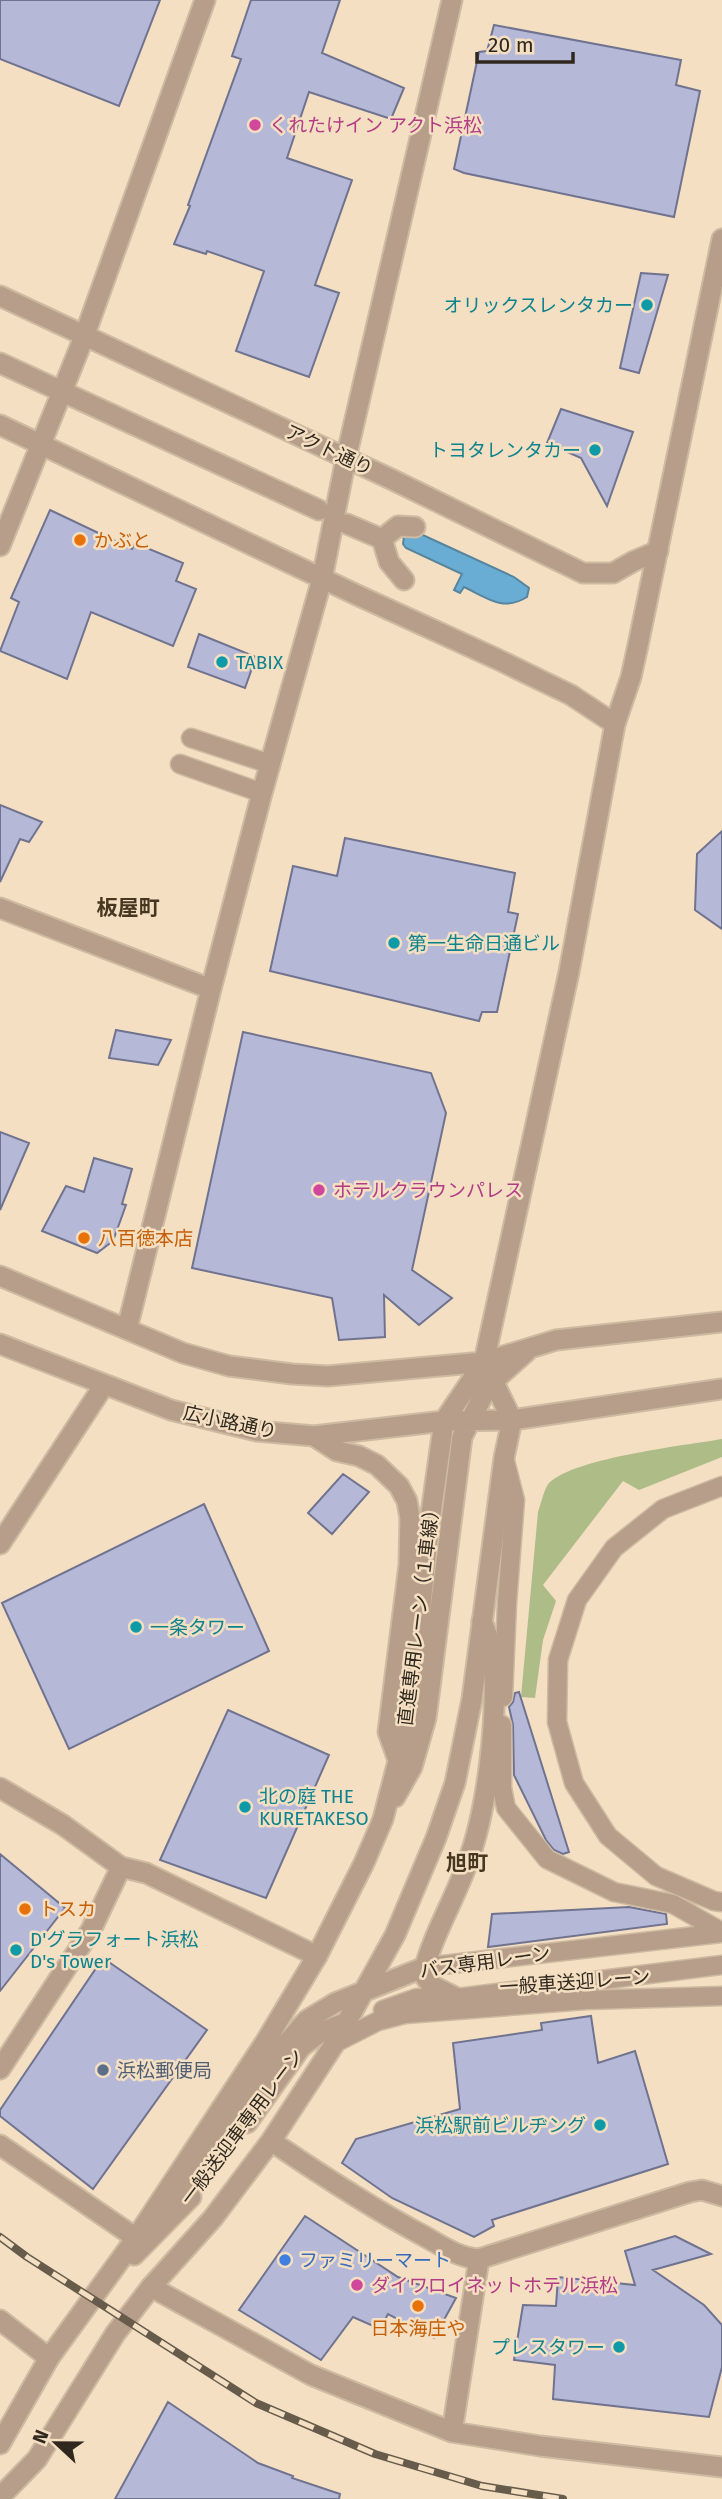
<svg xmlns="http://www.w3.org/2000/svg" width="722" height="2499" font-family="'Fira Sans','Noto Sans JP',sans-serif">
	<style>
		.green { fill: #aebc88 }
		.water { fill: #69add4; stroke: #58859d; stroke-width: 2 }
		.building { fill: #b5b8d7; stroke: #70738f; stroke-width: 2 }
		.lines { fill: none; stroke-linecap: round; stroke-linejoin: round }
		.service-casing { stroke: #cdbaa1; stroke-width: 21 }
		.pedestrian-casing { stroke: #cdbaa1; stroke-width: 23 }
		.minor-casing { stroke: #cdbaa1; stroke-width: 23 }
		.tertiary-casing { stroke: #cdbaa1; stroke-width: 23 }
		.service { stroke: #b69e8a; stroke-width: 18 }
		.pedestrian { stroke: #b69e8a; stroke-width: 19 }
		.minor { stroke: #b69e8a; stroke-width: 19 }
		.tertiary { stroke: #b69e8a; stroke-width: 19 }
		.rail-casing { stroke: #675c4c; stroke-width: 8 }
		.rail { stroke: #f4dfc2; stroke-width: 5; stroke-dasharray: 16; stroke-linecap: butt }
		.hotel-dot { fill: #d1479c; stroke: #f4dfc2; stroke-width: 2.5 }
		.culture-dot { fill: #0f9aa8; stroke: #f4dfc2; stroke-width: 2.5 }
		.food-dot { fill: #e8710a; stroke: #f4dfc2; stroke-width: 2.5 }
		.service-dot { fill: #5c6f8a; stroke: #f4dfc2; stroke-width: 2.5 }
		.shop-dot { fill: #3f7fe0; stroke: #f4dfc2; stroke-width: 2.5 }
		.labels { text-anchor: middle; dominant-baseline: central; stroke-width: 5; stroke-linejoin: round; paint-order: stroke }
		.hotel-label { font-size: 19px; fill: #b23c85; stroke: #f4dfc2; text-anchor: start }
		.culture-label { font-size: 19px; fill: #0d838f; stroke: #f4dfc2; text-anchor: start }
		.street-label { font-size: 19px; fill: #30281e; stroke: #f4dfc2 }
		.food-label { font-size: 19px; fill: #c56008; stroke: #f4dfc2; text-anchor: start }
		.service-label { font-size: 19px; fill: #4e5e75; stroke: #f4dfc2; text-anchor: start }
		.shop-label { font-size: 19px; fill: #366cbe; stroke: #f4dfc2; text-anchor: start }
		.neighbourhood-label { font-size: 21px; font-weight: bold; fill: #483720; stroke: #f4dfc2 }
	</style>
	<rect width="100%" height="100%" fill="#f4dfc2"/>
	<path class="green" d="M722,1439v18l-83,33 -16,-9 -80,104 13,16 -13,39 -8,58 -14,-1 17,-185c3,-8 5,-19 9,-26 17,-27 141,-41 175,-47z"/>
	<path class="water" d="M414,531l100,46 15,11 -2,9c-24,15 -40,1 -63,-10l-4,6 -6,-3 8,-16 -56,-26 -3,-4 1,-8z"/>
	<path class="building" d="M0,0h160l-41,106 -119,-47z
		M251,0h89l-18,53 82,35 -13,31 -82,-27 -22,66 65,22 -37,105 24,8 -30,84 -73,-26 28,-80 -57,-20 -1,3 -32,-10 16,-38 -2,-1 53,-146 -9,-3z
		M494,25l187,35 -5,25 24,6 -26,126 -210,-44 -10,-4 25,-117 8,-1z
		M641,273l27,2 -29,98 -19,-5z
		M561,409l72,23 -26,74 -26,-48 -34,-15z
		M50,510l82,39 3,-6 48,20 -7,18 20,8 -23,57 -82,-34 -24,67 -67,-28 19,-49 -8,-4z
		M199,634l57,23 -11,31 -57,-21z
		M0,805l42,17 -13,20 -9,-3 -20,43z
		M722,831v98l-27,-19 2,-56z
		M345,838l170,35 -7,39 10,2 -21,98h-15l-3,9 -209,-50 23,-105 44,10z
		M116,1030l55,10 -13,25 -49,-7z
		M243,1032l188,41 15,40 -34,157 40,28 -33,27 -35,-30 1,42 -46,3 -7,-42 -140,-30z
		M0,1132l29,11 -29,67z
		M94,1158l38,11 -10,35 4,1 -13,36 -16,12 -55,-22 24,-45 18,6z
		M343,1474l26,18 -37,42 -24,-21z
		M204,1504l65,147 -200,98 -67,-146z
		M519,1692l50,160 -6,2 -9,-4 -8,-10 -32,-65 -1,-50 -4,-18 4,-5 2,-9z
		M228,1710l101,45 -63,143 -106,-38z
		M0,1854l65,54 -65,83z
		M629,1907l37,7 1,10 -179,23 4,-33z
		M103,1958l104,72 -114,159 -93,-73v-6z
		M591,2016l7,47 37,-12 33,113 -176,56 2,6 -20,11 -82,-39 -50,-35 14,-24 104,-30 -7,-66 89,-13 -1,-7z
		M305,2216l93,61 58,21 -22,40 -46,-24 -8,15 -27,-12 -32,43 -82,-50z
		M675,2236l36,18 -58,16 51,35 18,20v42l-13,50 -156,-18 2,-34 -41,-5 9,-55 33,1 2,-29 77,8 -10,-34z
		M168,2402l90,61 35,13 -1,2 48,16 -1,5h-224z"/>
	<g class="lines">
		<g class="service-casing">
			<path id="service" d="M191,738l79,26
				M180,764l82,29
				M722,1486l-59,23 -49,39 -37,52 -19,60 -1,62 17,61 34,53 48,40 58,25 8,1
				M503,1697l4,-94 8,-103 -10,-39
				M502,1725v63l4,20 41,51 67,33 59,12 49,28
				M425,1967l297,-34
				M383,2010l34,-12h40l265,-33
				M335,2043l43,-22 27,-7 181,-14 136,-4"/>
		</g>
		<g class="pedestrian-casing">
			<path id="pedestrian" d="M0,363l319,147
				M347,524l35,15 7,23 15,18
				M382,539l16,-13 17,1"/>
		</g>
		<g class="minor-casing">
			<path id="minor" d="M0,296l393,184 190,93h30l21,-12 24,-10
				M0,425l357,170 140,64 74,36 44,29
				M0,546l84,-209 121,-337
				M0,908l211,81
				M127,1329l84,-340 51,-196 60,-214 24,-121 106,-458
				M0,1544l104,-159
				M0,1788l63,37 58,42 25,6 171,83
				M457,1998l-26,-13 -8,-11c9,-38 31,-73 44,-110 21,-55 31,-148 26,-207 -1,-12 -7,-25 -11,-36
				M0,2069l91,-139 30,-63
				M0,2145l136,93
				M151,2287l160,88 141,57 88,14 182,21
				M0,2320l49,38
				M452,2432l27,-173"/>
		</g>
		<g class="tertiary-casing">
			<path id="tertiary" d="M0,1276l183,77 46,13 63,8 36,2 156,-14 72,-22 166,-18
				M0,1344l171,66 86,21 57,5 130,-15 68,-1 210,-31
				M314,1436l23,15 22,5 18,9 22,21 8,15 3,17 -1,47 -21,167 9,25
				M395,1797l17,-30 14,-49 36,-281 26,-51 38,-34
				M247,2123l54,-76 20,-15 26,-10
				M271,2141c50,34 100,67 153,95 18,10 35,22 55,23l211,-67 12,-2 20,6
				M169,2202l27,-27 82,-122 29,-33 28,-17 90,-36
				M134,2255l57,-58
				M0,2444l49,-86 87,-120 130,-197 51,-85 47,-93 19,-44 26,-100 20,-191 15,-107 40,-59 85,-390 46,-248 16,-47 7,-32 84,-406
				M0,2497l37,-38 78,-125 36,-47 62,-69 58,-77 64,-98 60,-108 41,-97 19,-55 17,-84 32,-241 8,-38 -28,-58"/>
		</g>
		<use href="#service" class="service"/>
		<use href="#pedestrian" class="pedestrian"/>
		<use href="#minor" class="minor"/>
		<use href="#tertiary" class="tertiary"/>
		<g class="rail-casing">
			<path id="rail" d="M0,2237l27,20 229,146 119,51 107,32 81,13"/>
		</g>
		<use href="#rail" class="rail"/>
	</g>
	<g class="hotel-dot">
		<circle cx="255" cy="125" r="7"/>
		<circle cx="319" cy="1190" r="7"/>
		<circle cx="357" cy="2285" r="7"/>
	</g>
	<g class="culture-dot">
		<circle cx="647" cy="305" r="7"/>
		<circle cx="595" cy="450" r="7"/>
		<circle cx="222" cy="662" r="7"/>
		<circle cx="394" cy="943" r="7"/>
		<circle cx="136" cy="1627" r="7"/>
		<circle cx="245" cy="1807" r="7"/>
		<circle cx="16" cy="1950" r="7"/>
		<circle cx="600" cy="2125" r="7"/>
		<circle cx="619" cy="2347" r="7"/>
	</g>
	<g class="food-dot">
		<circle cx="80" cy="540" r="7"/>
		<circle cx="84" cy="1238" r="7"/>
		<circle cx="25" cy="1909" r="7"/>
		<circle cx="418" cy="2306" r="7"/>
	</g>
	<circle class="service-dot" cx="103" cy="2070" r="7"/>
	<circle class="shop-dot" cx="285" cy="2260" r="7"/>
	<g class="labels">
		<g class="hotel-label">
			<text x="269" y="125">くれたけイン アクト浜松</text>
			<text x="333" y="1190">ホテルクラウンパレス</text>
			<text x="371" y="2285">ダイワロイネットホテル浜松</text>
		</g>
		<g class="culture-label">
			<text x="633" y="305" text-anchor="end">オリックスレンタカー</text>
			<text x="581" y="450" text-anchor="end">トヨタレンタカー</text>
			<text x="236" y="662">TABIX</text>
			<text x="408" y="943">第一生命日通ビル</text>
			<text x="150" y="1627">一条タワー</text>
			<text x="259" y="1796">北の庭 THE<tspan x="259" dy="22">KURETAKESO</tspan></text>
			<text x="30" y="1939">D'グラフォート浜松<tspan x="30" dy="22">D's Tower</tspan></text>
			<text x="586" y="2125" text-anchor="end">浜松駅前ビルヂング</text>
			<text x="605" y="2347" text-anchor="end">プレスタワー</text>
		</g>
		<g class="street-label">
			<text transform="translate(329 450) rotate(25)">アクト通り</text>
			<text transform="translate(230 1422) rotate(12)">広小路通り</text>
			<text transform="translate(419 1613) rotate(-83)">直進専用レーン（１車線）</text>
			<text transform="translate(485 1962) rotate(-8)">バス専用レーン</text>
			<text transform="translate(575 1982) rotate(-4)">一般車送迎レーン</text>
			<text transform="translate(242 2127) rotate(-53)">一般送迎車専用レーン</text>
		</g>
		<g class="food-label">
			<text x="94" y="540">かぶと</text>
			<text x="98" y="1238">八百徳本店</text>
			<text x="39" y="1909">トスカ</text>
			<text x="418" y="2328" text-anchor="middle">日本海庄や</text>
		</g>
		<g class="service-label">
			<text x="117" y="2070">浜松郵便局</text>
		</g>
		<g class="shop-label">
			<text x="299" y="2260">ファミリーマート</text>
		</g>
		<g class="neighbourhood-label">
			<text x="128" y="908">板屋町</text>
			<text x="467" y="1863">旭町</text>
		</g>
	</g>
	<g transform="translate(56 2443) rotate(292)" stroke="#f4dfc2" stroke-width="5" paint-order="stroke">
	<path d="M0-5L12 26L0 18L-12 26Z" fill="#30281e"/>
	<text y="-10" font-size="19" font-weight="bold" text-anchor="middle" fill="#30281e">N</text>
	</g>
	<path d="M477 52v10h96v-10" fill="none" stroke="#30281e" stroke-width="3.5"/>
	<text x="488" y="52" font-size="21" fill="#30281e" stroke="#f4dfc2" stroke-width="5" paint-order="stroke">20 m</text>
</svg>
